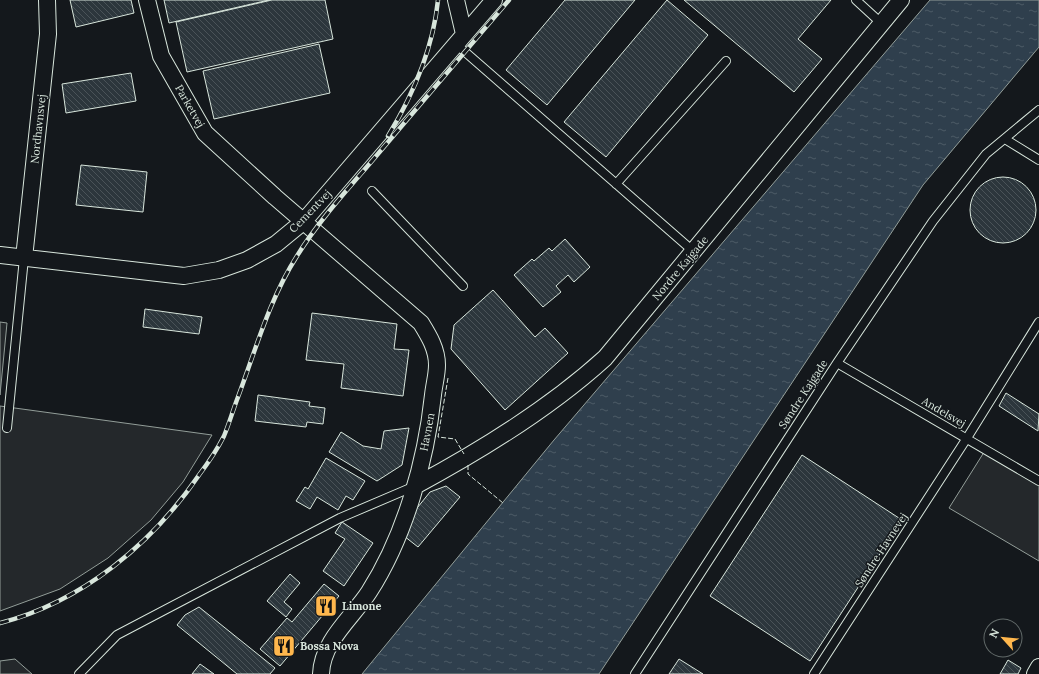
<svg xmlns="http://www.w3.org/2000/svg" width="1039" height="674" font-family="Lora,serif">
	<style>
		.parking { fill: #24282b; stroke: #939e99 }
		.water { fill: url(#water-ripples); stroke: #939e99 }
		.building { fill: url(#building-back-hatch); stroke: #d8e6dc }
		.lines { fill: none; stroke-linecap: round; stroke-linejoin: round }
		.service-casing { stroke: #d8e6dc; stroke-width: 10 }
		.minor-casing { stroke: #d8e6dc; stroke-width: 18 }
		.service { stroke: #14181c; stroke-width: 8 }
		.minor { stroke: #14181c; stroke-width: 16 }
		.rail-casing { stroke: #d8e6dc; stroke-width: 4.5 }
		.rail { stroke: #14181c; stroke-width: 3; stroke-dasharray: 9; stroke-linecap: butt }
		.fence { stroke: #d8e6dc; stroke-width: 1; stroke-dasharray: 5 2; stroke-linecap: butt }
		.labels { text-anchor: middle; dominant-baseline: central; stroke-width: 3; stroke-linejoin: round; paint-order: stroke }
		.street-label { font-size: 11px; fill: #d8e6dc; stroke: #14181c }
		.poi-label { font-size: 11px; font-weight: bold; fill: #d8e6dc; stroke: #14181c; text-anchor: start }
	</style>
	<defs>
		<pattern id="water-ripples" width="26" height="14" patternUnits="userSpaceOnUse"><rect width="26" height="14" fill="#2f3f4d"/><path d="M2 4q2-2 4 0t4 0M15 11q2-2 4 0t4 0" fill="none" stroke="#4c5b66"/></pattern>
		<pattern id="building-back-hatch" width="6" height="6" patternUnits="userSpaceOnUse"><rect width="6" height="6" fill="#2c363c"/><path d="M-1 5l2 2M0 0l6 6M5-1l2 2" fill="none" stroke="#4a5358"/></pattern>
	</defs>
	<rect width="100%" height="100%" fill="#14181c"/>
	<path class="parking" d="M0,322l7,1 -7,72z
		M0,406l212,29 -29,47 -32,38 -43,38 -48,31 -60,22z
		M986,449l53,32v80l-90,-53z
		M15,659l17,15h-32v-13z"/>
	<path class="water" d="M930,0h109v47l-116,138 -324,489h-237l192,-234z"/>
	<path class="building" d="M70,0h61l3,13 -58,14z
		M164,0h105l-100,23z
		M272,0h53l8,39 -146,33 -11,-50z
		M565,0h70l-88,105 -41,-35z
		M667,0l41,35 -102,122 -42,-35z
		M684,0h147l-33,39 24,20 -28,33z
		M319,44l11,49 -116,26 -11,-48z
		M131,73l5,28 -70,12 -4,-29z
		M81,165l66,7 -4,40 -67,-7z
		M970 210a33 33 0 1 1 66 0a33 33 0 1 1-66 0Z
		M565,239l25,28 -16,15 -6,-7 -12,11 5,6 -18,15 -29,-32 18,-16 2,2 15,-13 3,3z
		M493,290l42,47 10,-9 23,25 -63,57 -54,-61 3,-24z
		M145,309l57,8 -3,17 -56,-7z
		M312,313l85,11 -3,25 15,1 -6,46 -62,-8 3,-24 -38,-4z
		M1006,393l33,21 -1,17 -39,-25z
		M258,395l52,7 -1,4 16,2 -2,16 -16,-2 -1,5 -51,-6z
		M409,428l-7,37 -25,16 -48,-29 12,-20 22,14 18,3 3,-18z
		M802,455l100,65 -92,141 -100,-65z
		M326,458l39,23 -12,19 -7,-4 -8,14 -21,-13 -7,12 -14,-8 9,-14 3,2z
		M446,486l14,11 -42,50 -14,-11 5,-18 21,-26z
		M342,522l31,21 -29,43 -21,-15 22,-32 -10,-6z
		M290,574l10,9 -16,19 8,7 -6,8 -19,-16z
		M324,584l15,12 -59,70 -20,-17 27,-31 5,4z
		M199,607l76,61 -5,6h-33l-60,-49 8,-10z
		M679,659l24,15h-34z
		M1008,660l13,8 -3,6h-18z
		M200,664l14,10h-22z"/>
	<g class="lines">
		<g class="service-casing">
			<path id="service" d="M856,0l25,23
				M456,44l237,207
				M1005,139l34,21
				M616,184l110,-123
				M372,191l91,95
				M837,363l202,118
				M7,428l17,-170
				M79,674l38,-39 223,-117 75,-32
				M635,674l202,-311 96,-142 53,-67 53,-44
				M814,674l153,-236 72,-116"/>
		</g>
		<g class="minor-casing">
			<path id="minor" d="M147,0l14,56 44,77 70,64 146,126c8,13 16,26 16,42 0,10 -3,20 -4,30 -7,66 -28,141 -64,197 -17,26 -47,49 -48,82
				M456,0l8,34
				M0,255l184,21 35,-6 28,-10 29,-16 28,-23 190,-221
				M24,258l24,-224 -1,-34
				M415,486c67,-36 134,-77 190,-128l296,-358
				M1035,674l4,-7"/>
		</g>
		<use href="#service" class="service"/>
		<use href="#minor" class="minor"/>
		<g class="rail-casing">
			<path id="rail" d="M388,136c25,-41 45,-87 50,-136
				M0,623c82,-21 152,-79 199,-148 9,-12 18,-25 25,-39 5,-12 9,-26 14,-39 18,-48 31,-97 59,-141 22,-36 53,-69 80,-101 44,-52 88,-103 132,-155"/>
		</g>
		<use href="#rail" class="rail"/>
		<path class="fence" d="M448,378l-10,59 17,2 9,15
			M468,465v9l35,29"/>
	</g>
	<defs>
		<g id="restaurant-square" transform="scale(1.15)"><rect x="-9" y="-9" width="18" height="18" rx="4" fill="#ffb74d" stroke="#14181c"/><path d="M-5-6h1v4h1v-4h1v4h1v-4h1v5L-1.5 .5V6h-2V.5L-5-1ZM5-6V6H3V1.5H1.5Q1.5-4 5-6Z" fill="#111"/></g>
	</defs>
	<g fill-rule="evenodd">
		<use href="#restaurant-square" x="326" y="606"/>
		<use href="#restaurant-square" x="284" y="646"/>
	</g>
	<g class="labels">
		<g class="street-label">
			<text transform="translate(190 106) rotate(60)">Parketvej</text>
			<text transform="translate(38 129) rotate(-84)">Nordhavnsvej</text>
			<text transform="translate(310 211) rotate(-46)">Cementvej</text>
			<text transform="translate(680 268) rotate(-50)">Nordre Kajgade</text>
			<text transform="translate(803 394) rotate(-57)">Søndre Kajgade</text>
			<text transform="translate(944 412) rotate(30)">Andelsvej</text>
			<text transform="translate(427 432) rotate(-79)">Havnen</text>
			<text transform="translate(881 550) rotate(-57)">Søndre Havnevej</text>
		</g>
		<g class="poi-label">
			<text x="342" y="606">Limone</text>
			<text x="300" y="646">Bossa Nova</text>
		</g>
	</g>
	<g transform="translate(1003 638) rotate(297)"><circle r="19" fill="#14181c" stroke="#626a69"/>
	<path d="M0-3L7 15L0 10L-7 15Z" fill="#ffb74d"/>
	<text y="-6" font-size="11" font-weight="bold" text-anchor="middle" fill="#d8e6dc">N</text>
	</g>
</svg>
